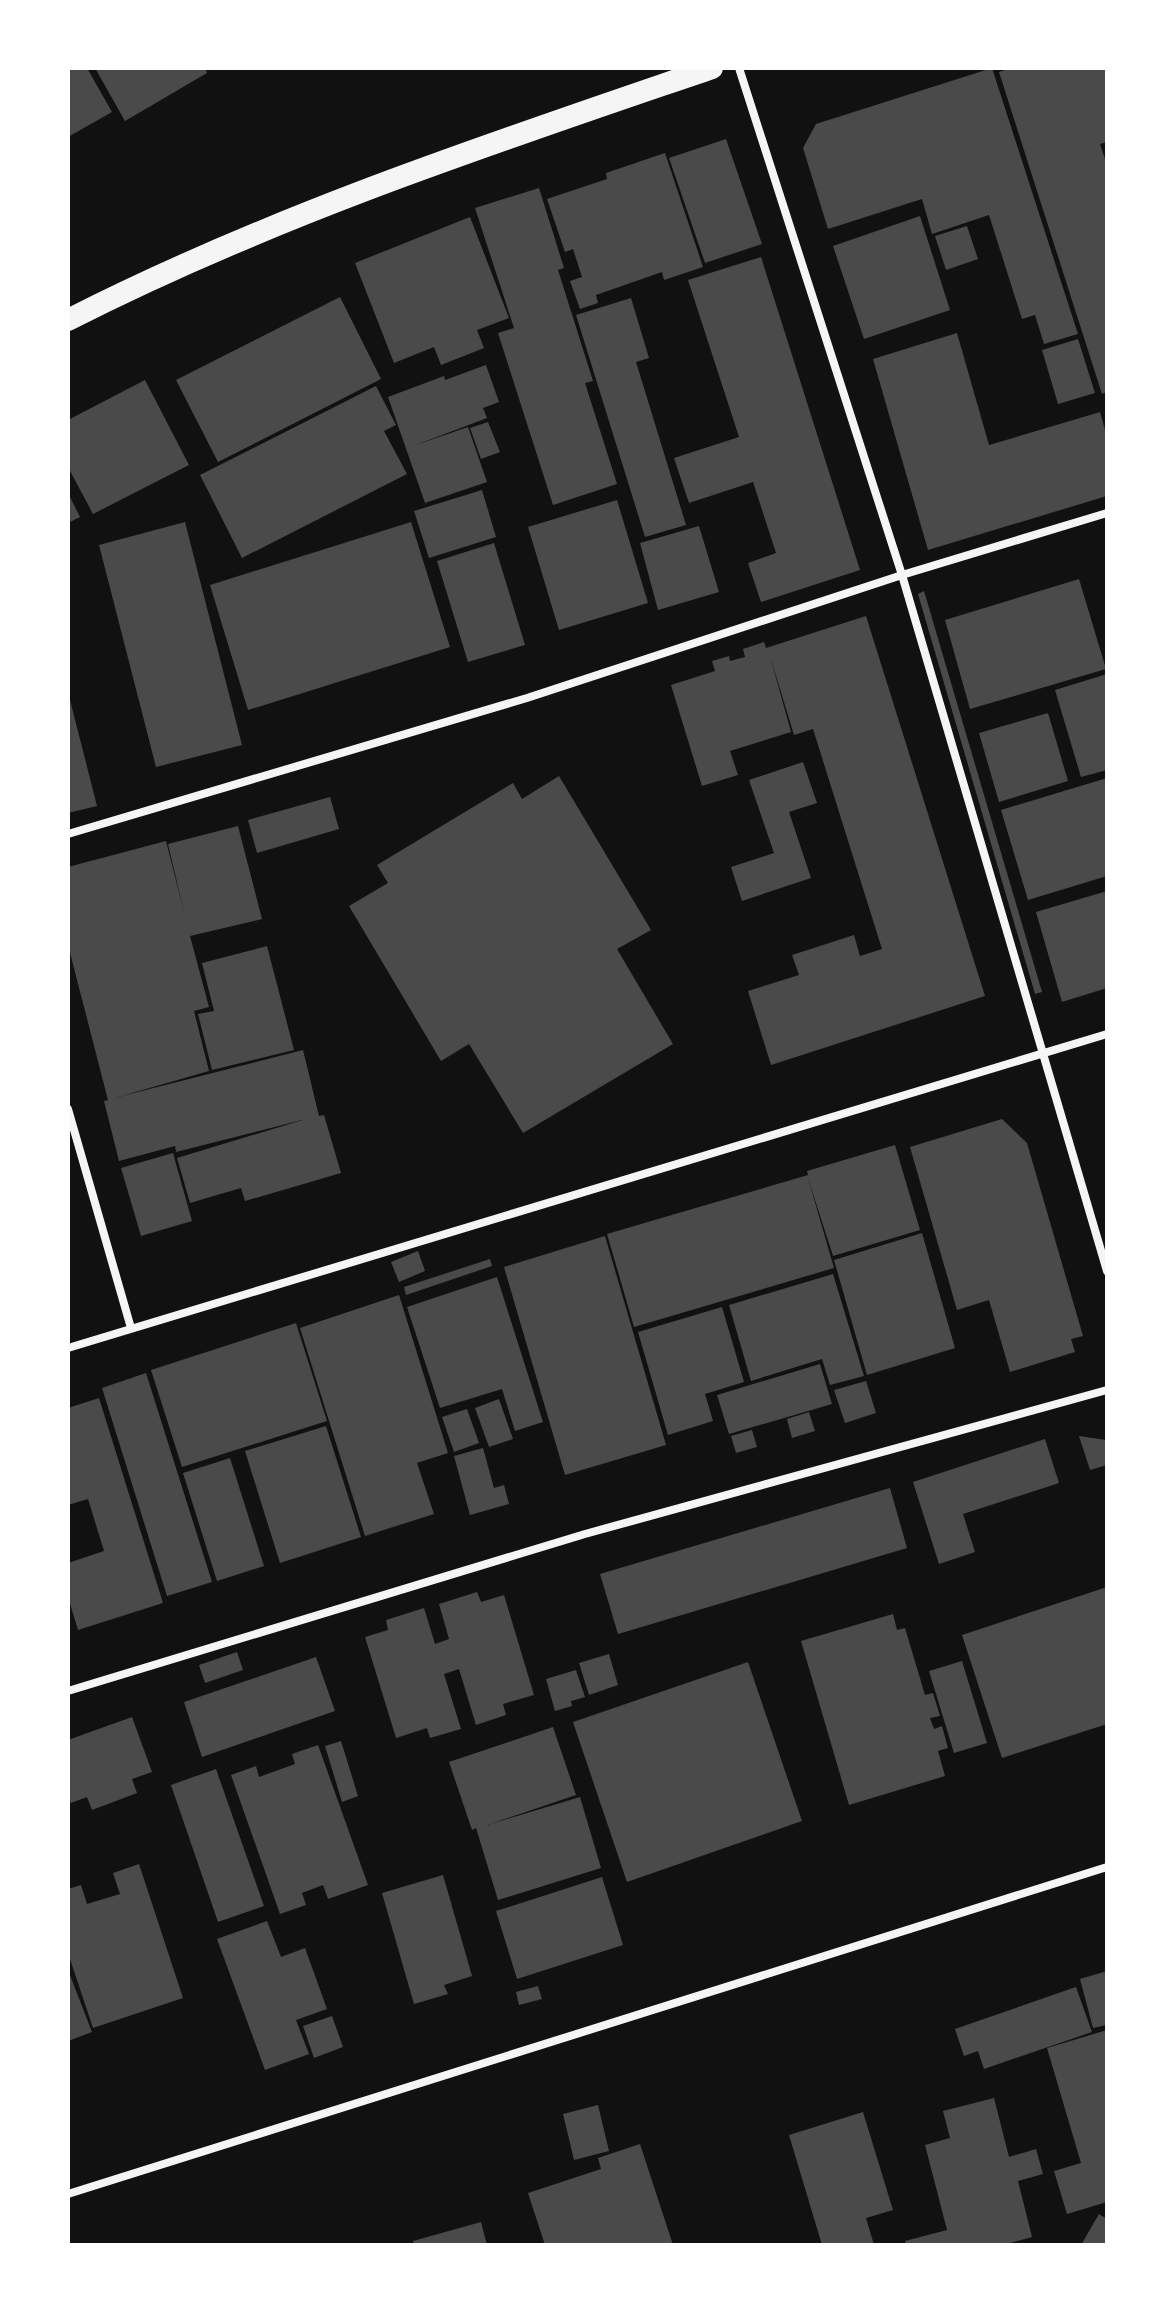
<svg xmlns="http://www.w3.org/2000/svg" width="1175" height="2313" font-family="'PT Sans',sans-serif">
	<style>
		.building { fill: #4a4a4a }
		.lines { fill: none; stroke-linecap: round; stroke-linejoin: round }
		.minor { stroke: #f5f5f5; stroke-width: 8 }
		.trunk { stroke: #f5f5f5; stroke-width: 22 }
	</style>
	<rect width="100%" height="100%" fill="#111"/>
	<path class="building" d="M68,68h19l25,44 -44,25z
		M95,68h110l2,5 -82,48z
		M992,68l86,266 -34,10 -9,-29 -13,4 -33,-104 -57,19 -10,-35 -94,30 -25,-81 13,-24z
		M1011,68h96v74l-7,2 7,21v227l-5,2 -103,-322z
		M726,139l36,105 -57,19 -36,-105z
		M665,153l38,114 -39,13 -2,-8 -66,23 2,8 -18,6 -10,-28 12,-4 -9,-28 -8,3 -18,-53 60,-20 -1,-6z
		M539,188l25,80 -6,2 35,111 -8,2 32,101 -64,21 -55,-172 16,-5 -39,-120z
		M920,216l30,94 -86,29 -31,-93z
		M470,217l39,101 -32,12 7,18 -43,17 -7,-18 -40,16 -39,-100z
		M967,226l11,33 -32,11 -11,-34z
		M761,257l99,313 -99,32 -13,-39 28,-10 -23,-71 -64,21 -15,-45 65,-21 -51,-157z
		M340,297l41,82 -163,83 -42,-82z
		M631,298l18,60 -13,4 50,163 -41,12 -69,-222z
		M957,333l32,112 111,-33 7,25v59l-179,54 -55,-191z
		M1078,339l17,54 -37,11 -16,-54z
		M486,365l13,37 -16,6 4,10 -74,28 55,-19 19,55 -62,21 -37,-106 56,-21 1,4z
		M145,380l44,85 -96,49 -25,-47v-47z
		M376,386l20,39 -12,6 23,43 -165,84 -42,-83z
		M488,422l12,30 -19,7 -11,-31z
		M482,490l14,47 -67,21 -15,-47z
		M68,493l12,24 -12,6z
		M617,500l31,103 -89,27 -31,-103z
		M185,522l57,223 -86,22 -57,-222z
		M411,522l39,125 -202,63 -38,-125z
		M699,526l20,66 -61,18 -18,-67z
		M494,543l31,102 -57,17 -31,-101z
		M1079,579l27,90 -136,40 -25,-89z
		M924,591l118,401 -7,2 -117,-400z
		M866,616l119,380 -214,69 -23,-74 51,-16 -7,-20 62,-20 6,21 22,-7 -69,-220 -19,6 -24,-79 21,76 -61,19 8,24 -36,11 -31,-101 44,-14 -3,-10 17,-5 1,5 15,-4 -2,-8 21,-7 2,6z
		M1107,674v96l-26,7 -26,-87z
		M68,692l29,114 -29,7z
		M1048,713l20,68 -69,21 -20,-69z
		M803,762l14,41 -28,9 22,66 -69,23 -11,-34 43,-14 -25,-73z
		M559,776l92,154 -34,19 56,95 -150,89 -54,-89 -28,17 -92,-155 39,-23 -11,-18 136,-82 9,16z
		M1107,778v98l-79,24 -27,-90z
		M330,797l9,32 -82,24 -9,-33z
		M238,826l24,93 -72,17 19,71 -15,4 15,60 -91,26 185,-47 16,66 5,-1 17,58 -96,28 -4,-13 -51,15 -13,-45 129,-39 -130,33 -1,-6 -56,15 -15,-60 4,-1 -40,-155v-78l98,-26 18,71 -16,-68z
		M1107,891v97l-45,14 -26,-90z
		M267,946l27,104 -82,20 -14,-56 16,-3 -12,-48z
		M1002,1119l25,24 56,193 -12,3 4,13 -65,20 -21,-72 -32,10 -47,-163z
		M895,1145l25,85 -87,26 -25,-78 26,90 -200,59 -27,-93 201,-59 -1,-4z
		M173,1153l19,68 -51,15 -20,-68z
		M922,1233l33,115 -88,27 -33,-115z
		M605,1236l61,209 -101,30 -61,-208z
		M418,1251l7,20 -26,11 -8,-20z
		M490,1259l2,7 -86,29 -2,-8z
		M833,1274l31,102 -34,9 -8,-26 -71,22 -22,-76z
		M497,1277l46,145 -28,9 -13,-42 -62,19 -33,-101z
		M399,1295l49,158 -31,10 17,51 -69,22 -65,-208z
		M722,1307l22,75 -39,12 8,27 -45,14 -30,-103z
		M296,1323l31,98 -145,46 -31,-97z
		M820,1364l12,40 -103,30 -12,-39z
		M146,1373l66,209 -45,14 -65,-208z
		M866,1381l10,32 -31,10 -11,-33z
		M99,1398l64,205 -85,27 -10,-33v-34l36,-12 -16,-52 -20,6v-97z
		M499,1399l14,40 -24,8 -14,-39z
		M467,1409l12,34 -25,9 -12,-35z
		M809,1412l6,19 -23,7 -5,-19z
		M326,1426l35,111 -81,26 -35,-112z
		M752,1430l5,17 -21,6 -5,-17z
		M1079,1436l27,4 1,25 -17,5z
		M1045,1439l14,44 -96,31 12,38 -36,12 -26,-82z
		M483,1448l11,40 10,-3 5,19 -39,11 -16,-59z
		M230,1458l34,108 -47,15 -34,-108z
		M890,1488l17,60 -289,86 -18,-60z
		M1107,1587v137l-105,34 -40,-123z
		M477,1592l4,10 23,-7 30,100 -31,9 3,11 -30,10 -17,-56 -15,5 17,55 -31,9 -3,-10 -31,10 -31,-101 23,-7 -2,-10 38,-12 11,36 14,-5 -10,-35z
		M893,1614l4,16 8,-2 20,67 8,-2 7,23 -10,2 4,11 8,-3 6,22 -10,3 7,25 -96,29 -48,-164z
		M237,1652l6,18 -38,13 -6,-18z
		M609,1654l9,31 -29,10 -10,-32z
		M316,1657l19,54 -133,46 -18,-55z
		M962,1661l25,82 -33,10 -25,-82z
		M748,1662l54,159 -175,61 -54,-160z
		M576,1670l9,27 -14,4 1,5 -17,5 -9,-32z
		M132,1717l20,55 -20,7 5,14 -45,17 -5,-13 -19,7v-64z
		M553,1727l23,68 -89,30 93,-28 21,71 -103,32 -22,-72 -4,2 -23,-68z
		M341,1741l17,55 -16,6 -17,-56z
		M318,1745l50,140 -40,14 -5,-14 -21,8 4,12 -26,9 -49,-139 25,-9 3,11 36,-13 -3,-10z
		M216,1769l48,137 -46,16 -47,-137z
		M139,1864l44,134 -90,30 -25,-75v-64l13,-4 6,19 33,-10 -7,-21z
		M443,1875l29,101 -28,9 4,9 -34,10 -32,-111z
		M602,1877l21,68 -106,34 -21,-68z
		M267,1921l14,36 24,-9 22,61 -31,11 13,34 -44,16 -48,-131z
		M68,1970l24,62 -24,9z
		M1107,1971v54l-14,3 -13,-49z
		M538,1986l4,13 -23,6 -3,-13z
		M1076,1987l16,45 -108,37 -6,-18 -14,5 -9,-27z
		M332,2016l11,31 -29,11 -11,-32z
		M1107,2030v172l-40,12 -13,-43 27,-8 -34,-115z
		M994,2098l15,59 27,-8 7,25 -25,7 14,56 -29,8h-97l-1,-4 42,-11 -22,-85 25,-7 -7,-27z
		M598,2105l11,46 -35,9 -11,-46z
		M863,2112l30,98 -27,8 8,27h-52l-33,-110z
		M640,2144l33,101h-128l-17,-52 73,-24 -3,-11z
		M1099,2214l8,5v26h-26z
		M481,2222l6,23h-73l-1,-4z"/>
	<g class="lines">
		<path class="minor" d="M739,68l163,507 205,696
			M68,834l459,-136 375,-123 205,-62
			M68,1109l63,219
			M68,1348l1039,-314
			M68,1691l517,-157 522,-144
			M68,2194l1039,-327"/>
		<path class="trunk" d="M68,320c206,-105 425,-177 644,-252"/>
	</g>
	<rect width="1175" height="2313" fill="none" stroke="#ffffff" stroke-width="140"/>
</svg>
